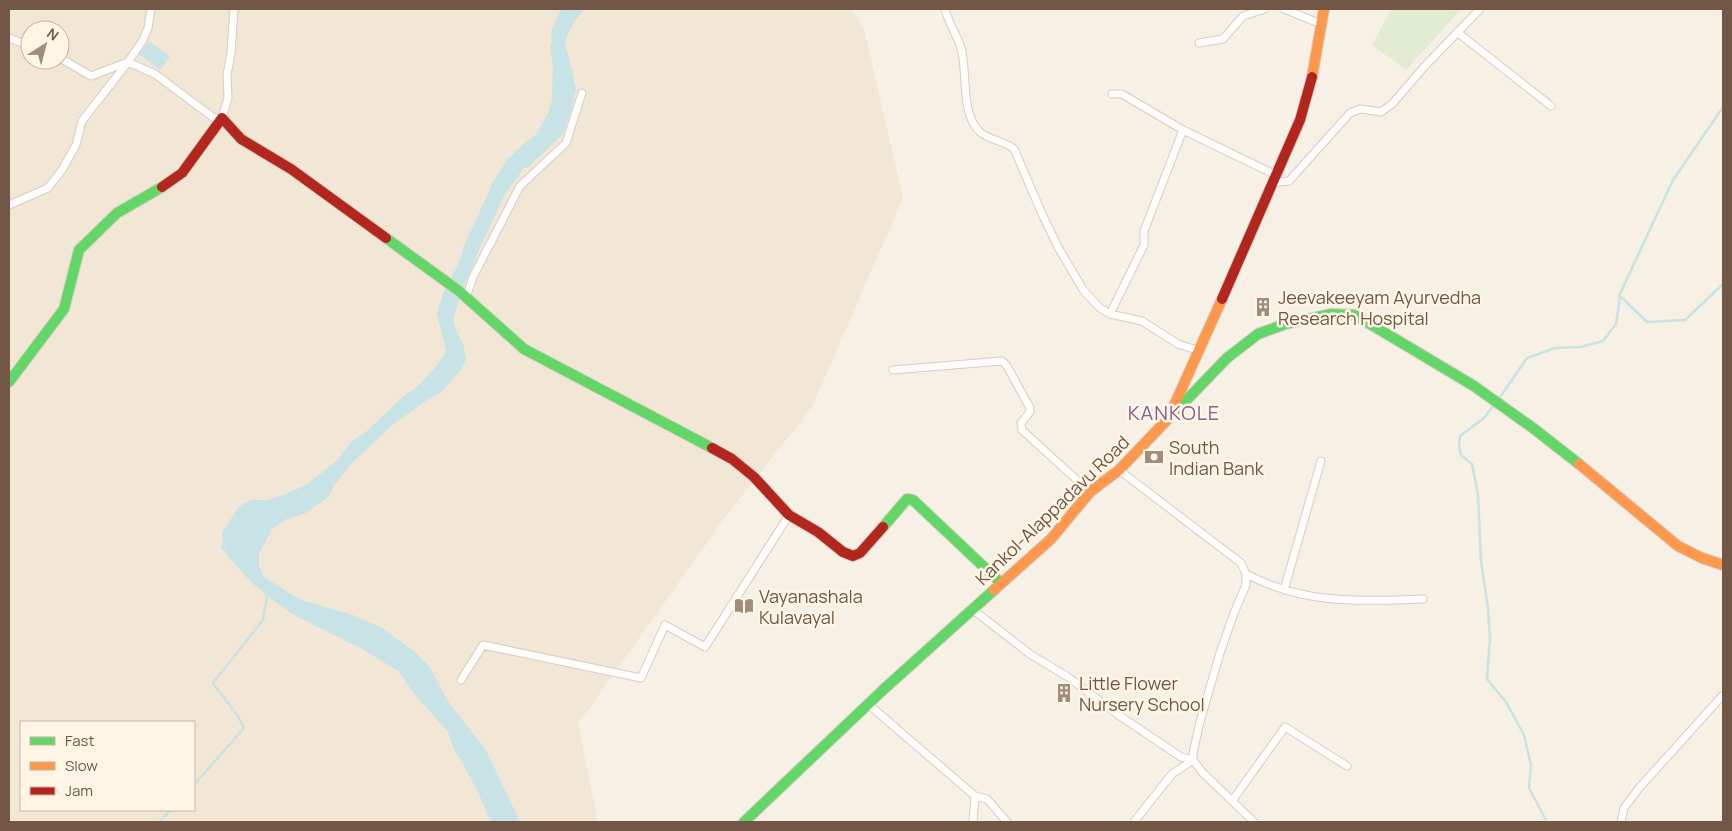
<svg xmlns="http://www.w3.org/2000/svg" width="1732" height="831" font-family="Manrope,sans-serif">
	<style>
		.residential { fill: #f2e6d5; fill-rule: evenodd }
		.green { fill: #e1ecd0 }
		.water { fill: #c8e3e5 }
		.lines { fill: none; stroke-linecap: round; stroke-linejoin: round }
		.stream { stroke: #c8e3e5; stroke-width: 2.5 }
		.street-casing { stroke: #d7cdc4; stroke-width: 9 }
		.fast-casing { stroke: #d6ccc2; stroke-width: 12 }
		.slow-casing { stroke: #d6ccc2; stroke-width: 12 }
		.jam-casing { stroke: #d6ccc2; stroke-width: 12 }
		.street { stroke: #fefdfb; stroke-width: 7 }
		.fast { stroke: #63d668; stroke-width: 10 }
		.slow { stroke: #ff974d; stroke-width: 10 }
		.jam { stroke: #b3261e; stroke-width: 10 }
		.labels { text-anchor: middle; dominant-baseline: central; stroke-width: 5; stroke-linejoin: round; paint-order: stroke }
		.poi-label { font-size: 18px; fill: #725747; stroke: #fff5e5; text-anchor: start }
		.street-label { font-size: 18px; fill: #725747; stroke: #fff5e5 }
		.quarter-label { font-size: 20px; letter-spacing: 1px; fill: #856296; stroke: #fff5e5 }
	</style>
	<rect width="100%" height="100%" fill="#f6f0e5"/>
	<path class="residential" d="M9,9h842l13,20 39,169 -91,209 -86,109 -148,208 20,98h-589zM30,30h30v30h-30zM21,722h173v88h-173z"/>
	<path class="green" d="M1392,9h69l-55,61 -34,-25z"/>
	<path class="water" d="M562,9h22c-8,11 -16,20 -19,34l11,45 -4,20 -8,24 -5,6 -23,22 -8,7 -4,1 -19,26 -22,47 -21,49 -9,30 2,8 8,15 3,17 -6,11 -19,21 -14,8 -37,27 -39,37 -18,23 -5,10 -22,16 -19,6 -15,10 -13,25v12l5,11 25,16 15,8 49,14 29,13 32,23 15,15 18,34 40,52 33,70h-29l-14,-32 -24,-43 -5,-15 -32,-36 -18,-25 -34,-21 -74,-37 -13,-10 -24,-19 -21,-23 -5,-6 -4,-15 -1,-7 16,-25 6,-5 8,-3h16l15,-5 23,-10 7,-5 24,-20 16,-20 13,-8 34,-33 18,-13 17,-18 11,-16 -9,-39 7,-22 13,-24 8,-23 28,-62 14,-22 21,-20 8,-5 13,-24 3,-12 1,-32 -3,-20 2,-7 -1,-8 4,-11z
		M149,41l21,15 -10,14 -21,-16z"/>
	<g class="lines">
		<path class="stream" d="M1619,296l54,-116 50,-73
			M1620,296l27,26 38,-2 38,-36
			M1498,400l29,-42 28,-10 25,-1 23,-6 13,-17 4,-28
			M1495,404l-11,14 -24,18 -1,10 2,9 11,9 6,31 3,66 7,48 2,29 -3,41 19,23 18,33 7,30 -2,23 18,34
			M224,543l-2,5 5,4
			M194,785l50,-57c-7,-17 -21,-30 -31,-45l50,-63 5,-29
			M159,822l12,-12"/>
		<g class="street-casing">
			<path id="street" d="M945,9c3,13 12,26 16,39 7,25 -1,66 19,84 10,9 24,8 34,17l29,67 16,33 25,42 16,17 10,6 32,7 36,23 22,7
				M1284,9l37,15
				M1457,32l94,74
				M9,38l21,8
				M1199,43l24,-4 20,-23 22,-7
				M60,58l31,18 37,-14 27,12 59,44h8l6,-20 -1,-23 4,-22 3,-44
				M1112,94h10l61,36
				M1273,183l16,-2 61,-68 10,-4 21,3 11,-8 32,-37 56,-58
				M9,205l39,-17 14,-18 14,-25 6,-24 46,-59 15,-22 5,-12 3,-19
				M466,298l7,-21 47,-91 46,-43 16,-50
				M1110,314l34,-69v-14l39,-101 93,45
				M893,370l109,-9 5,5 23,42v4l-9,11 1,7 68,62
				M1119,470l122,93 5,11v11l-12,28 -14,40 -20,69 -7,31v7l9,12 52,50
				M1246,574c60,31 112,27 177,25
				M1284,590l37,-129
				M972,609l58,45 38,23 49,37 64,43 12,3
				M461,680l22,-35 158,33 24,-53 40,22 84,-132
				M868,704l107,92 -2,26
				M975,796l12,3 20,23
				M1232,801l53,-74 62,39
				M1134,822l38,-48 21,-14
				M1621,822l3,-14 16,-21 83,-92"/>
		</g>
		<g class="fast-casing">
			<path id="fast" d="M386,238l73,53 65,58 188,99
				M9,382l55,-73 15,-59 38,-37 45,-26
				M1174,413l53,-55 31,-24 27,-10 46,-10 24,1 119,71 59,42 46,36
				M883,527l24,-28 6,1 88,83
				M744,822l140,-133 110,-99"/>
		</g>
		<g class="slow-casing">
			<path id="slow" d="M1312,77l12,-68
				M1579,464l99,82 24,12 21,7
				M994,590l57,-51 39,-47 29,-22 49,-51 54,-120"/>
		</g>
		<g class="jam-casing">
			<path id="jam" d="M162,187l20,-14 40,-55 19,21 50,30 95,69
				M1222,299l78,-179 12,-43
				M712,448l20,11 22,18 35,38 29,17 25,20 10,4 7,-3 23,-26"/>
		</g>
		<use href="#street" class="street"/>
		<use href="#fast" class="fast"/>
		<use href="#slow" class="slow"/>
		<use href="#jam" class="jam"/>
	</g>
	<defs>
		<g id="building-bare" transform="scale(1.5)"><path d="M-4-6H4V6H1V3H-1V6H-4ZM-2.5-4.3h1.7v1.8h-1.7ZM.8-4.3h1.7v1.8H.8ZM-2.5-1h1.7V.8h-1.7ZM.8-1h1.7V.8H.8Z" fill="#a08d7e" stroke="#fff5e5" stroke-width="2.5" paint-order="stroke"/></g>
		<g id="bank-bare" transform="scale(1.5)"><path d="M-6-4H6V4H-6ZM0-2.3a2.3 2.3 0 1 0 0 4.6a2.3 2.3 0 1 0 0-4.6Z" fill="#a08d7e" stroke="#fff5e5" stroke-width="2.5" paint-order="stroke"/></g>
		<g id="library-bare" transform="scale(1.5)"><path d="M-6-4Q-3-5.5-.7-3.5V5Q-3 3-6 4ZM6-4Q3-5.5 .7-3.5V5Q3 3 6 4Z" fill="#a08d7e" stroke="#fff5e5" stroke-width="2.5" paint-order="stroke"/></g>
	</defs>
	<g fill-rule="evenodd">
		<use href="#building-bare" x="1263" y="307"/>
		<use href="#bank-bare" x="1154" y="457"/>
		<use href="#library-bare" x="744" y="606"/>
		<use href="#building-bare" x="1064" y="693"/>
	</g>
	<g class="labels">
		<g class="poi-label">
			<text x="1278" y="297">Jeevakeeyam Ayurvedha<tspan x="1278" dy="21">Research Hospital</tspan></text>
			<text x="1169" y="447">South<tspan x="1169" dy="21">Indian Bank</tspan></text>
			<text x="759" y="596">Vayanashala<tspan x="759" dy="21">Kulavayal</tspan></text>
			<text x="1079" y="683">Little Flower<tspan x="1079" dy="21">Nursery School</tspan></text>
		</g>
		<g class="street-label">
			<text transform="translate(1052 510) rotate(-44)">Kankol-Alappadavu Road</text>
		</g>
		<g class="quarter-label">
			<text x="1174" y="412">KANKOLE</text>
		</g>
	</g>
	<rect width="1732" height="831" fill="none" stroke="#725747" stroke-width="20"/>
	<rect x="20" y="721" width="175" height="90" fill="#fff5e5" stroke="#c7b6a6"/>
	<rect x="30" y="737" width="25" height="8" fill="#63d668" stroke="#c7b6a6"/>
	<text x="65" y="746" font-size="15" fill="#725747">Fast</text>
	<rect x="30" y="762" width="25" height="8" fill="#ff974d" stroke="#c7b6a6"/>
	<text x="65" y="771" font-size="15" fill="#725747">Slow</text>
	<rect x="30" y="787" width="25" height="8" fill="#b3261e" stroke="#c7b6a6"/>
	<text x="65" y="796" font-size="15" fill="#725747">Jam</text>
	<g transform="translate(45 45) rotate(36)"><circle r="24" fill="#fff5e5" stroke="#c7b6a6"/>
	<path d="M0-4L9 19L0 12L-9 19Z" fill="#a08d7e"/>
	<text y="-8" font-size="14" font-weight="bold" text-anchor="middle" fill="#725747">N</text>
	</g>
</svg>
